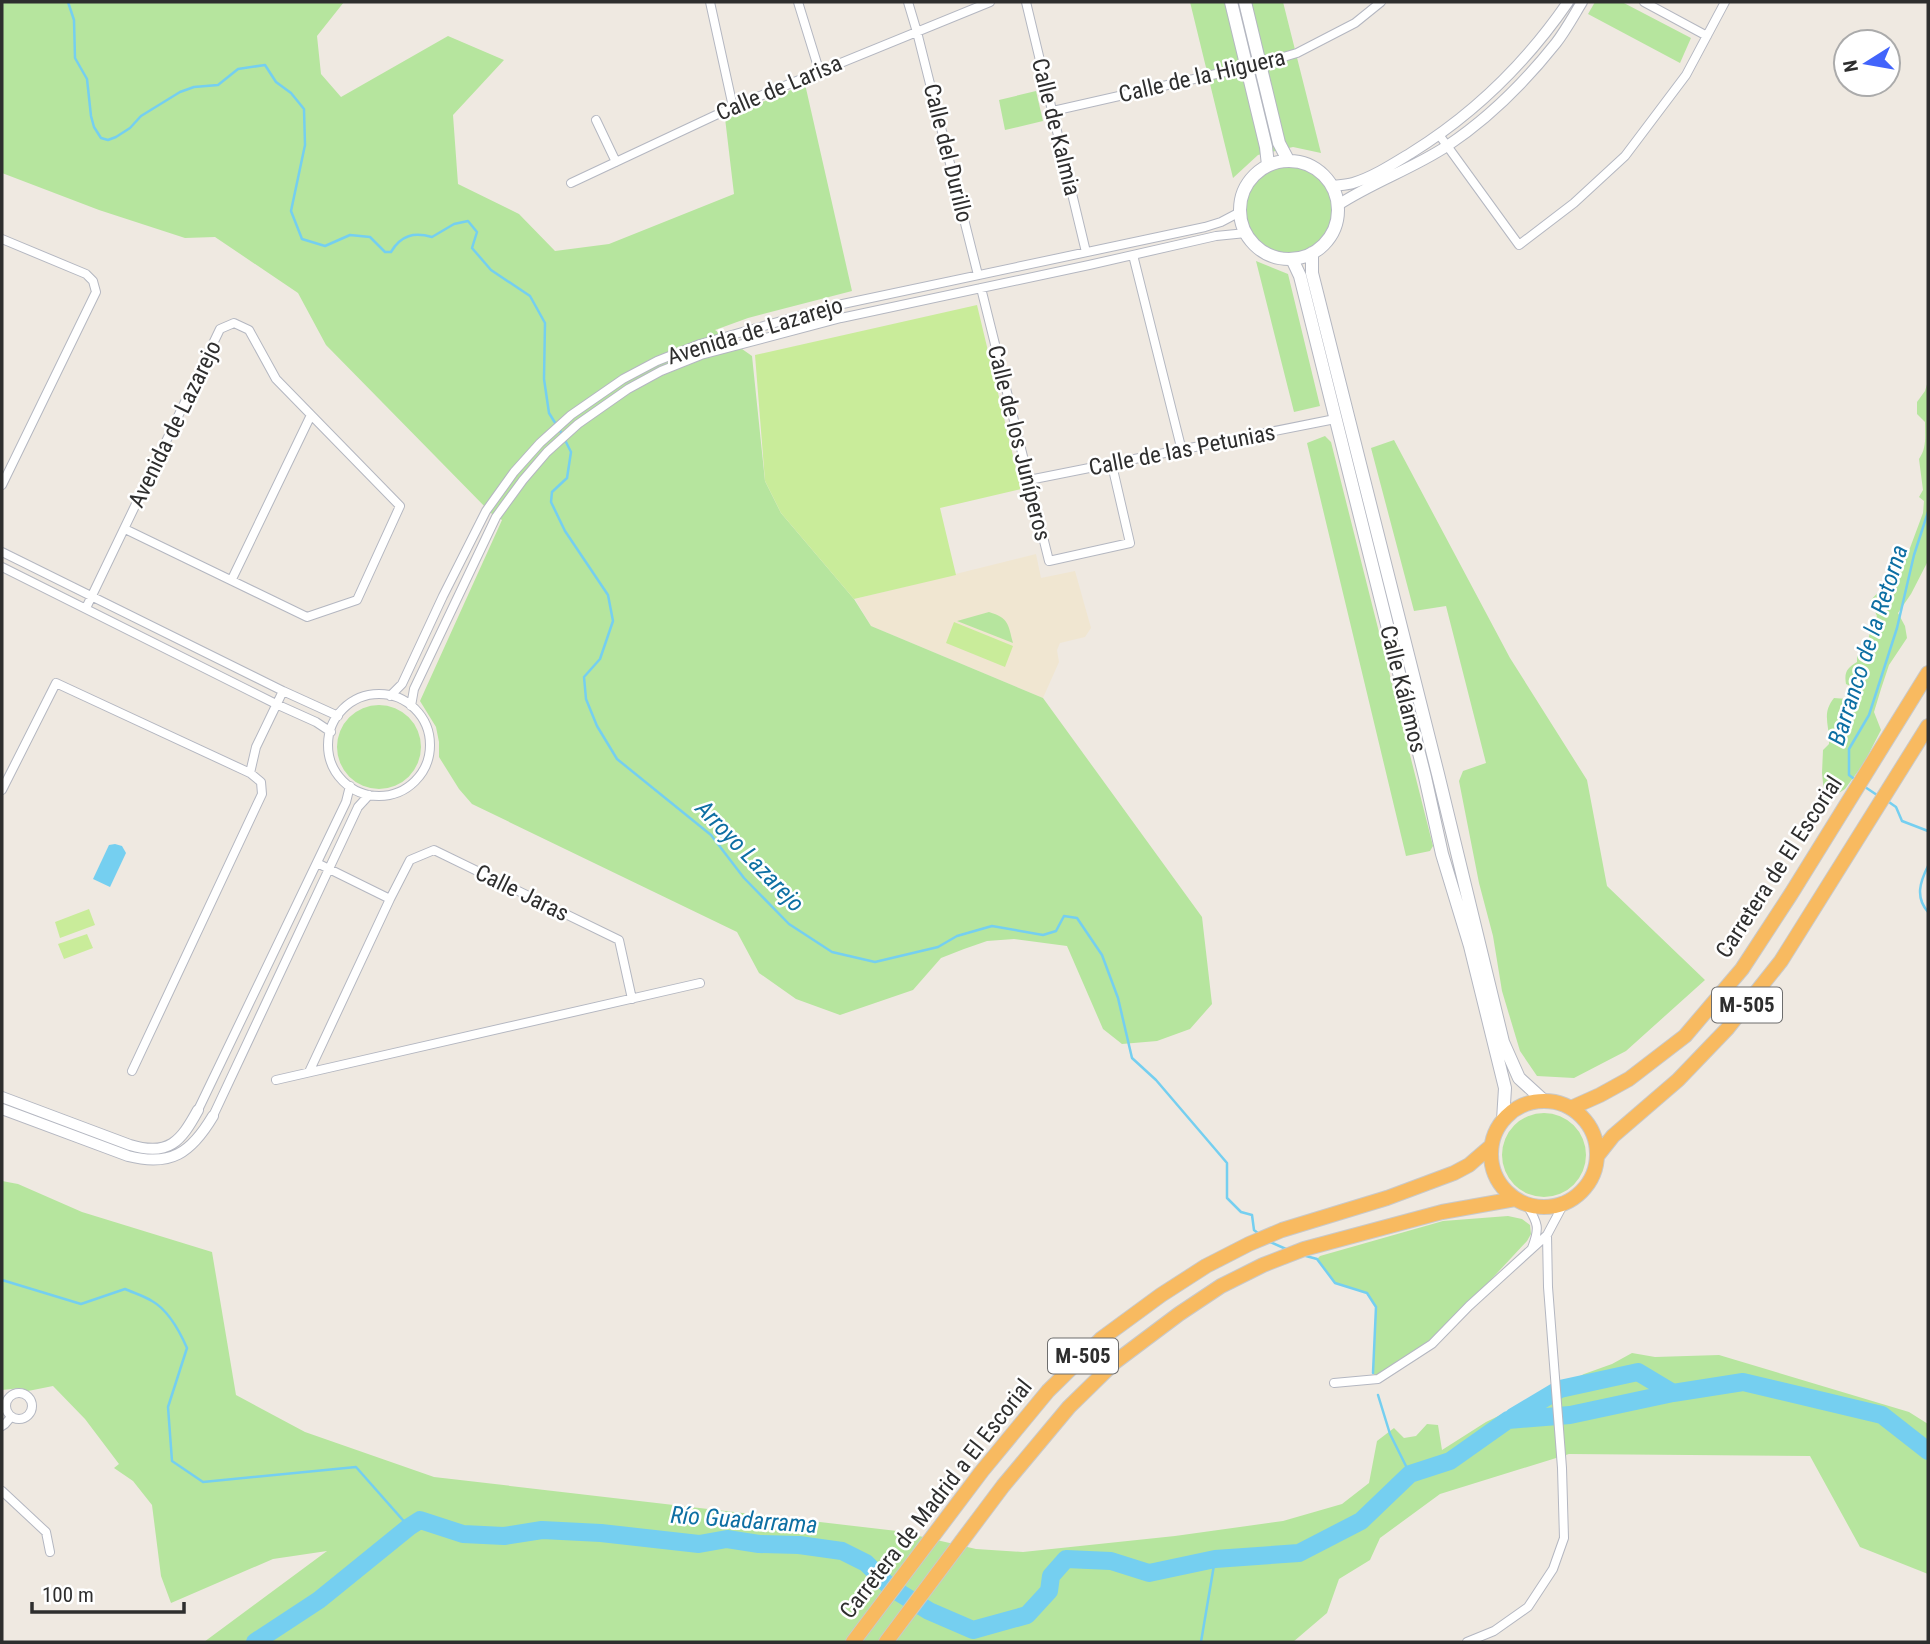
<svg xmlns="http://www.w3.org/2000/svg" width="1930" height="1644" font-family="'Roboto Condensed',sans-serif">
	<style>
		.education { fill: #f0e6d1 }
		.green { fill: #b6e59e }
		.pitch { fill: #c9ec9a }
		.water { fill: #75cff0 }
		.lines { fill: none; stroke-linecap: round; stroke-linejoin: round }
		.stream { stroke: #75cff0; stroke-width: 2.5 }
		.river { stroke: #75cff0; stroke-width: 18 }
		.minor-casing { stroke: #b4b7c1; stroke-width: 10 }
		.tertiary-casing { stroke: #b4b7c1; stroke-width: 12 }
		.secondary-casing { stroke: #b4b7c1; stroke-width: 14 }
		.trunk-casing { stroke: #c9c9c9; stroke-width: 16 }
		.minor { stroke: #fff; stroke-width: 8 }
		.tertiary { stroke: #fff; stroke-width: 10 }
		.secondary { stroke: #fff; stroke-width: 12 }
		.trunk { stroke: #f8ba60; stroke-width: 14 }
		.labels { text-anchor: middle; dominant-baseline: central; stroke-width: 5; stroke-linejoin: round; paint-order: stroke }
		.shield { fill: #fff; stroke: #6d6d6d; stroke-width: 2 }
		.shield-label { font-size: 21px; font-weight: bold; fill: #2e2e2e }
		.street-label { font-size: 23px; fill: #2e2e2e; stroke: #fff }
		.water-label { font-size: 24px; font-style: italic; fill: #0d6fa3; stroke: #fff }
	</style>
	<rect width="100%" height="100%" fill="#efe9e1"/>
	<path class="education" d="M1036,554l5,24 34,-7 16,57 -6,9 -25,6 -3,7 2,12 -16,36 -172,-72 -16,-27z"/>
	<path class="green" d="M2,2h342l-27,34 4,38 20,23 107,-61 56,24 -51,55 5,69 61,30 36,37 54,-7 125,-50 -9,-76 80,-34 47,207 -104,27 -33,12 37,26 13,125 16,32 73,86 17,27 172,72 159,219 10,87 -22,25 -33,12 -35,3 -19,-15 -36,-83 -53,-7 -27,2 -23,8 -23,9 -28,32 -73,25 -44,-16 -37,-26 -22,-41 -265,-128 -13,-15 -20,-32v-15l-3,-15 -16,-26 82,-181 -10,-6 -166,-169 -28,-52 -83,-56 -30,1 -86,-28 -97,-37z
		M1190,2h93l38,151 -28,-6 -35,8 -25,23z
		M1595,2h27l69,36 -11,25 -92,-49z
		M1036,91l7,30 -38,9 -6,-30z
		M1245 210a44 44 0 1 1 88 0a44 44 0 1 1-88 0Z
		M1256,261l32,13 32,132 -26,6z
		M1928,381v180l-17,33 -13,19 7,13 2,12 -18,27 -8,24 -7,23 7,18 -17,33 -19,26 -20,13 -3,-29 1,-23 6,-6c1,-19 -8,-30 5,-46l13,1 15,-7v-6h-12l-4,-2c-2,-12 1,-16 11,-22v-6l9,-9 5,-18 6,-13 -7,-15 16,-17 11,-19 10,-9 16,-43 1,-12 -5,-4 4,-7 -4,-31c8,-11 6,-23 6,-37l-8,-8v-12l8,-11z
		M1325,436l6,6 102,404 -3,5 -24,5 -99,-413z
		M1394,440l116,218 77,122 20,106 98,94 -79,71 -52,27 -37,-2 -17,-25 -18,-60 -9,-55 -14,-53 -20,-102 4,-10 23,-8 -40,-157 -32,5 -43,-163z
		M989,612c20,6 19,12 24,31l-56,-22z
		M337 747a42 42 0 1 1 84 0a42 42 0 1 1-84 0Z
		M1502 1155a42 42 0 1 1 84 0a42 42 0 1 1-84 0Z
		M2,1181l16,3 64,28 130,40 24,143 69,37 129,45 463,54 79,18 47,3 152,-16 108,-15 59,-17 27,-21 8,-42 17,-13 10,10 12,-2 11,-12 11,1 4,25 44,-28 98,-48 28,-10 20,-11 23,4 64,-2 190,57 19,12v150l-68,-27 -50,-91 -241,-2 -129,40 -60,44 -10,22 -31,19 -12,34 -34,29h-1089l123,-91 -54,8 -102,44 -10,-27 -9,-71 -19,-24 -19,-13 5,-4 -34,-45 -32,-33 -25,5 -7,-3 -19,2z
		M1508,1216l14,3 8,6 1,9 -4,7 -98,105 -51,33 -5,-6 3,-66 -10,-14 -31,-10 -18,-24 3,-3 123,-35z"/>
	<path class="pitch" d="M977,305l44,184 -81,19 16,67 -102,24 -73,-86 -16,-32 -10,-126z
		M954,622l59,24 -8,21 -59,-24z
		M89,909l6,16 -35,13 -5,-16z
		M87,934l6,14 -29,11 -6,-15z"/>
	<path class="water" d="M115,844l7,2 4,7 -16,34 -17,-8 16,-34z"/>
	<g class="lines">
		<path class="stream" d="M68,2l6,18 1,38 12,21 4,37 3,11 7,11 7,2 8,-3 14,-9 11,-12 39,-24 14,-5 24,-2 20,-16 27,-4 11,17 15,11 13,16 1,36 -14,66 11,28 23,7 25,-11 20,2 15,15h6c10,-17 23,-20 41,-15l22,-13 14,-3 9,11 -5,16 19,22 39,26 15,27 -1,56 5,34 13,21
			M565,440l6,12 -4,26 -15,14 -1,10 14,29 43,64 5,26 -13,38 -16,18 2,22 11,27 20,33 94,76 33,43 45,46 43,28 43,10 63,-15 19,-11 35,-10 51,9 13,-4 8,-15 13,2 25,37 16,43 14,60 24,22 71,83v35l14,14 11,3 2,15 5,4
			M1857,781l-8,-6v-26l20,-34 28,-87 17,-73 14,-43
			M1865,787l12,8
			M1886,800l10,7 6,14 26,10
			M1928,866c-8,16 -13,31 0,46
			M1270,1242l16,7
			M1306,1256l11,3 18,24 32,10 9,14 -3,66
			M2,1280l79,24 44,-15c9,4 19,7 27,12 16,9 28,31 35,47l-19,59 4,54 31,21 153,-15 53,60
			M1378,1395l12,39 20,40
			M1201,1642l14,-83"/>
		<path class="river" d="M1513,1417l47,-28 78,-17 35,21
			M255,1642l64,-42 90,-73 11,-7 43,14 41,2 38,-6 59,3 98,11 28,-5 32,5 40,1 43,6 24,12 24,24 39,24 44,19 54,-15 22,-24 2,-15 15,-17 45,2 38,12 66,-14 84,-6 62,-32 49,-47 40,-13 58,-41 62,-5 103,-22 70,-11 139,33 46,36"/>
		<g class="minor-casing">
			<path id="minor" d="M710,2l23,105
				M798,2l21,68
				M908,2l9,30 61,243
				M1026,2l60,250
				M1644,2l63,34
				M1053,111l207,-47 37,-11 58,-30 26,-21
				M596,120l20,42
				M1440,136l79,109 55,-42 51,-47 61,-81 39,-73
				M571,183l162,-76 257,-105
				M2,239l84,35 7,7 3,11 -94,193
				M1133,255l49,196
				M981,288l68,273 81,-18 -18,-78
				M1029,480l306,-61
				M2,552l281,139 55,25
				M2,567l274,137 40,18 15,10
				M232,579l79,-164
				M86,608l134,-279 14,-6 15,7 27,49 124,127 -43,94 -50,17 -182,-88
				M328 745a51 51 0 1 1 102 0a51 51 0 1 1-102 0Z
				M390,696l12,-12 41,-88 43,-85 28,-39 26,-29 31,-28 52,-36 34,-18 43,-17 138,-39 367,-78 16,-5 19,-10
				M411,706l3,-17 82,-172 27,-37 24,-28 31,-28 50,-35 33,-18 40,-16 140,-37 248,-53 127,-29 30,-3
				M2,790l54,-107 194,90 6,-26 27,-56
				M390,899l20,-39 24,-10 185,90 13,59
				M132,1071l130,-277 -1,-12 -11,-9
				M309,1072l81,-173 -73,-36
				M276,1080l424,-97
				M198,1110l148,-308 4,-16
				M213,1116l145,-309 11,-12
				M1527,1205c11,18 13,23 5,43
				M1334,1383l44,-4 54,-35 37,-38 78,-71 16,-30
				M6 1406a13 13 0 1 1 26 0a13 13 0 1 1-26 0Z
				M2,1426l3,-2 6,-7
				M2,1491l44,41 4,20
				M1467,1642l27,-11 34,-24 25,-38 11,-31 -2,-70 -14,-181 -1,-52"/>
		</g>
		<g class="tertiary-casing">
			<path id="tertiary" d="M1332,186c7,-1 15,-1 21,-3 20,-6 40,-19 58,-30 63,-39 115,-90 157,-151
				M1338,205c35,-23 74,-36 109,-59 42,-28 78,-64 109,-103 10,-13 18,-28 26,-41
				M2,1097l128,48c39,12 51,-4 68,-35
				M2,1109l126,47c43,11 63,-3 85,-40"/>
		</g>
		<g class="secondary-casing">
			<path id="secondary" d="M1231,2l35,145 2,18
				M1245,2l34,141 9,17
				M1240 210a49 49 0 1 1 98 0a49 49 0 1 1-98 0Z
				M1312,253v20l126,501 65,268 16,36 24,22
				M1292,259l8,17 125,501 17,77 28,92 35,142 -2,32"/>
		</g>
		<g class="trunk-casing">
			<path id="trunk" d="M1491 1154a53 53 0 1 1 106 0a53 53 0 1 1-106 0Z
				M1571,1108l29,-13 29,-16 56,-43 57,-67 49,-75 137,-221
				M1598,1155l15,-19 65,-56 49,-51 54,-68 147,-235
				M853,1642l129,-171 66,-80 53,-52 60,-44 45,-29 43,-22 33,-14 105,-32 67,-25 15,-8 22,-19
				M886,1642l117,-156 66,-79 46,-45 64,-48 42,-28 42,-21 41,-16 138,-37 73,-13"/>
		</g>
		<use href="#minor" class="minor"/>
		<use href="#tertiary" class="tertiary"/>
		<use href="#secondary" class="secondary"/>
		<use href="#trunk" class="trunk"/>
	</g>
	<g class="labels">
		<g class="shield">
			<rect x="1712" y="987.5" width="70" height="35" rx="5"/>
			<rect x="1048" y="1338.5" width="70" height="35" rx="5"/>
		</g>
		<g class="shield-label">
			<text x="1747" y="1005">M-505</text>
			<text x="1083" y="1356">M-505</text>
		</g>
		<g class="street-label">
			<text transform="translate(1202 76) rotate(-13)">Calle de la Higuera</text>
			<text transform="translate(779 88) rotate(-23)">Calle de Larisa</text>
			<text transform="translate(1056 127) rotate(76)">Calle de Kalmia</text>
			<text transform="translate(948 153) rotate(76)">Calle del Durillo</text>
			<text transform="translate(755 331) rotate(-17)">Avenida de Lazarejo</text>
			<text transform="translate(175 424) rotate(-64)">Avenida de Lazarejo</text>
			<text transform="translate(1019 443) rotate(76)">Calle de los Juníperos</text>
			<text transform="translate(1182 450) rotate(-11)">Calle de las Petunias</text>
			<text transform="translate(1403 689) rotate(76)">Calle Kálamos</text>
			<text transform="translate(1779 867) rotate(-57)">Carretera de El Escorial</text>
			<text transform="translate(522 893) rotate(26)">Calle Jaras</text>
			<text transform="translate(936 1499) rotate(-52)">Carretera de Madrid a El Escorial</text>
		</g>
		<g class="water-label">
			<text transform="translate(1868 645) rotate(-72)">Barranco de la Retorna</text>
			<text transform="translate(750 856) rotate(46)">Arroyo Lazarejo</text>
			<text transform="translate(744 1520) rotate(4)">Río Guadarrama</text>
		</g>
	</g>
	<rect width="1930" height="1644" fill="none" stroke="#2e2e2e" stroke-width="7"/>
	<g transform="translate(1867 63) rotate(259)"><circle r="33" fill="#ffffff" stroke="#ababab" stroke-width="2"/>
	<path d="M0-5L12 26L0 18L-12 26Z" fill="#4264fb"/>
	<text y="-10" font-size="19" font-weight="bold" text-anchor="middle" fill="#2e2e2e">N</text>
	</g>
	<path d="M32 1602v10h152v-10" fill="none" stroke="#2e2e2e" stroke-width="3.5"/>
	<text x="42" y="1602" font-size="21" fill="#2e2e2e" stroke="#ffffff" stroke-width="5" paint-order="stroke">100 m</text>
</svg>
